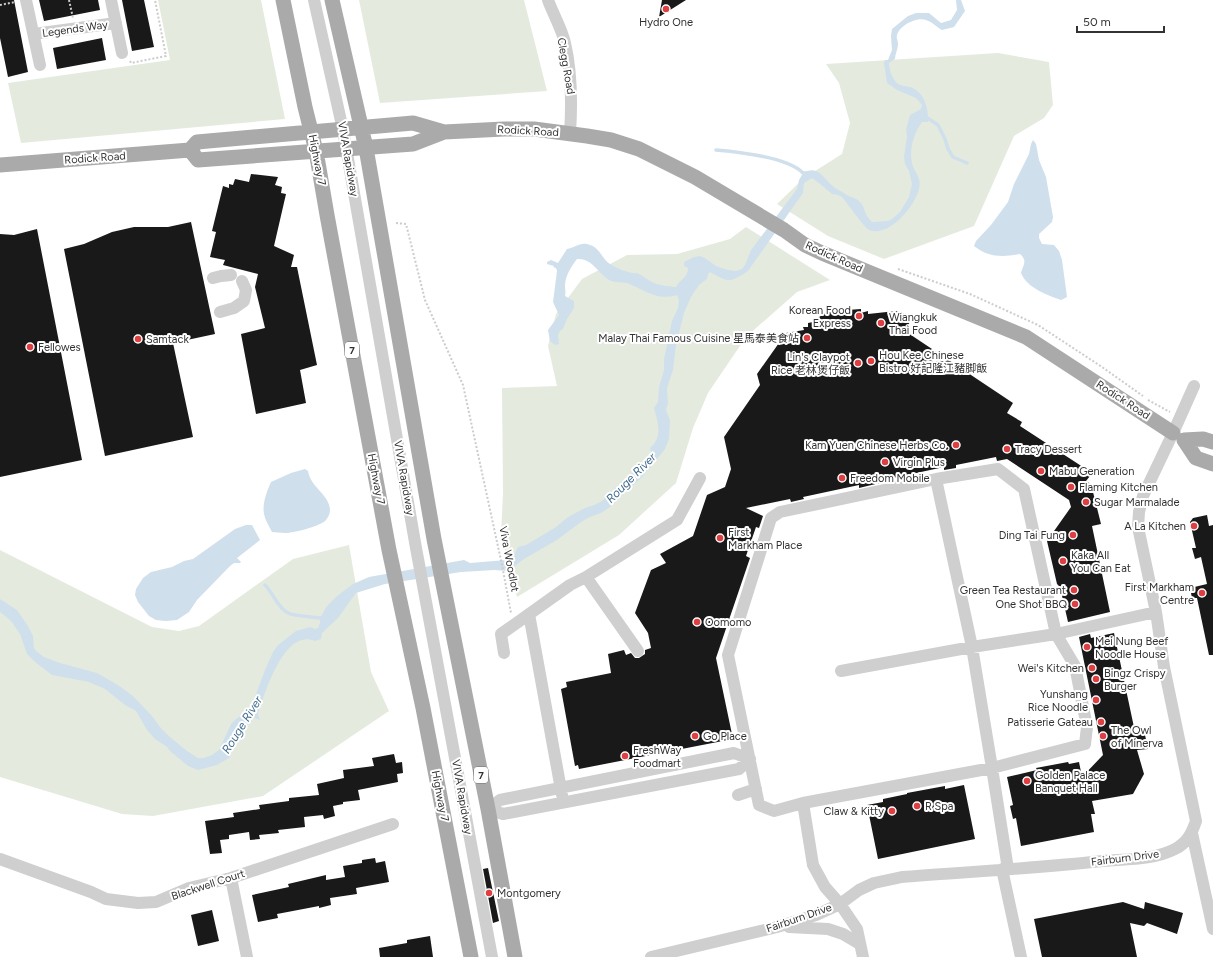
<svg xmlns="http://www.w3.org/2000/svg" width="1213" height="957" font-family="Figtree,'Noto Sans SC',sans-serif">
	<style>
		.green { fill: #e4ebde }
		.water { fill: #cfdfec }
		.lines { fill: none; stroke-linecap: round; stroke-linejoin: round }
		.stream { stroke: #cfdfec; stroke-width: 3.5 }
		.building { fill: #191919 }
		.path { stroke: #ccc; stroke-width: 2; stroke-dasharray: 2 2; stroke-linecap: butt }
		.minor { stroke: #cfcfcf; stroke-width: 12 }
		.major { stroke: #aaa; stroke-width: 15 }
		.poi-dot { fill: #dd3f42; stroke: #fff; stroke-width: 1.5 }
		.labels { text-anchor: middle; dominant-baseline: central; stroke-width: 4; stroke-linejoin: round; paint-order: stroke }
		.shield { fill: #fff; stroke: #707070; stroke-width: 1 }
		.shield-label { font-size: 10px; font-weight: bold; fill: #323232 }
		.poi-label { font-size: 11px; fill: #323232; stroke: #fff; text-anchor: start }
		.street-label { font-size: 11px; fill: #323232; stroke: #fff }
		.water-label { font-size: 12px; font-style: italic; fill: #436e91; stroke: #fff }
	</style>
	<rect width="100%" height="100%" fill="#fff"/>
	<path class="green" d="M158,0h103l24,119 -264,24 -13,-60 162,-23z
		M359,0h165l23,91 -167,12z
		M998,53l51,9 4,43 -9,13 -30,18 -40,90 -90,33 -56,-23 -51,-32 27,-26 38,-24 8,-31 -11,-40 -13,-19z
		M746,227l84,53 -33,12 -51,45 -38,56 -15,35 -17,55 -57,52 -102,62 -16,-62 2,-42 -1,-105 55,-2 -9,-40 8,-32 26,-35 45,-24 50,-1 53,-15z
		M349,545l22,127 18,39 -126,85 -110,20 -31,-2 -122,-37v-227l152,77 27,4 20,-5 94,-67z"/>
	<path class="water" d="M956,0h5l4,11 -11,16 -12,3c-6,-3 -9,-8 -16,-10 -9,-3 -26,5 -29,15 -1,3 1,6 1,9 0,5 -3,10 -3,15l-6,4c0,7 4,17 9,21 4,2 8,2 12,3 14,4 19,22 18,35h-6c-8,11 -13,27 -10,41 2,10 10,13 7,26 -4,17 -30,49 -50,41 -5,-3 -22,-27 -27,-33l-4,-2 -6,-1 -12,-10 -8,-6 -8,5 -1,10 -55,78c-18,12 -19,12 -38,1l-2,2 -1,5 -8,6 -8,12 -7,16 -8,32 -3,25 -6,18 1,15 -2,7 4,10 -1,19 -4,10 -22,27 -33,31 -9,6 -11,4 -9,5 -24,18 -33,19 -16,12 -14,-1 -33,2 -76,12 -29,9 -18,25 -16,15 -1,6 -6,2c-31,-13 -50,52 -57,73l2,6 -5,-2 -3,1 -17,22 -6,17 -12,7 -19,5 -10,-4 -18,-15 -3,-4 -12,-8 -8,-9 -11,-19 -11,-6 -20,-16 -16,-7 -37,-7 -17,-13 -8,-8 -7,-20 -9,-13 -11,-9v-13l17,11 11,16 5,10 1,12 2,3 8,6 16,6 37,10 21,12 15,11 19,20 8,11 10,10 17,14 11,7h5l9,-3 7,-5 12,-26 5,-5 10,-7 7,-10 12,-32 8,-18 5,-7 18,-14 14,-4 5,2 3,-1 2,-5v-5l7,-12 10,-10 16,-12 16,-7 95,-17 6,3 36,-3 9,-7 3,-6 8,-2 30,-18 12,-10 17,-9 9,-3 8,-4 19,-19 18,-14 10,-11 2,-6 -1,-3c13,-11 8,-25 4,-40l4,-6 1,-15 5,-17v-11l8,-38 6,-13 1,-8 -2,-5c-18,5 -26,-1 -41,-8 -3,-1 -6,-3 -9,-4 -6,-1 -12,0 -18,-3 -12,-8 -17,-22 -32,-21 -6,8 -12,17 -12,27 0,4 1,6 0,10l9,5v7l-7,11 -4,10 -3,2 -2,4 1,9 -4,1 -5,-4 -2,-11 11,-15 -6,-13 4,-31 -1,-3 -3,-1 1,-1 -7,-2v-2l4,-2 7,3 9,-14c8,-1 14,-8 23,-4 10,3 12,14 20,19 6,4 16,8 23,9 4,1 2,-1 6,1 4,2 9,6 13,8 7,4 17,4 24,5 4,-8 12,-9 12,-19l-4,-2v-4l10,-5 6,-1 5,2 11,8 12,4 8,1 6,-2 3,-4 6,-15 46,-61 2,-9 4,-7c16,-9 21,7 31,14 4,3 7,4 11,7 4,3 10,3 14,7 7,6 4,13 13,21l16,-1 4,-2 8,-7 9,-15 3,-13 -3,-13 -4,-7 -1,-8 3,-20 -1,-6 4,-15 11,-6 1,-4 -6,-7 -19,-8 -10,-7 -3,-20 1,-3h3l4,-10 -1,-14 1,-7 16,-13 8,-3h13l12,10 10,-3 6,-10z
		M1033,140l3,4 3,16 7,17 7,40 -1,5 -13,12v4l3,6 12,1 5,6 3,9 5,37 -6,3c-14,-5 -34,-12 -40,-27 2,-8 7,-12 -1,-19 -17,3 -31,4 -46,-8l2,-5 15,-16 17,-23 6,-18 15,-30 2,-10z
		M305,469l3,2c3,16 18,22 21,34 2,5 1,10 -3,15 -5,6 -32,13 -41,13 -4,0 -9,-1 -13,-1 -3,-6 -7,-12 -8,-18 -2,-10 3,-23 7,-32l20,-9z
		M246,525h6l8,15 -23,18 4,4 -1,1h-6l-4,3 -33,34 -8,12 -12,8 -11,1 -10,-1 -7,-4 -11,-14 -3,-7 1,-6 7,-11 8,-6 21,-5 12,-6 9,-2 42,-30z"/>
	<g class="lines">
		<path class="stream" d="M926,117l12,8 7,14 3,10 5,8 14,6
			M716,150c23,2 72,7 87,23h4
			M265,585c8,8 13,23 23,28 6,3 25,4 32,5"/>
	</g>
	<path class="building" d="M0,0h14l14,72 -20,5 -8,-39z
		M39,0h59l2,10 -56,11z
		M122,0h22l10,47 -22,4z
		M662,0h24l-27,17z
		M102,38l4,22 -49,9 -4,-21z
		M251,174l27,3 -3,8 7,2 -1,6 5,1 -12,52 20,9 -3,12h6l20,98 -17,5 6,33 -50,11 -15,-80 24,-6 -10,-41 3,-13 -35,-9 2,-5 -15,-3 6,-25 -4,-1 11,-45 6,2v-4l4,1 2,-6 14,3z
		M191,222l24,112 -42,9 20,94 -88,19 -41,-207 20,-5 28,-12 22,-5h34z
		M37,229l45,231 -82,17v-243l14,1z
		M843,309l4,1 14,-1v4l7,-2v3l28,-3 17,5 -8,15 108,72 -6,10 15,9 -2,4 69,45 1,5 -4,5 5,3 10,40 -9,2 18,86 -42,10 -8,-35 -3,-3 -10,-43 24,-34 -2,-7 -62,-41 -10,2 -1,-4 -40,8v3l-12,2v-3l-60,13v2l-25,6v-3l-56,12 1,2 -13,3 -1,-3 -44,9 17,8 -4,12 -3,-1 -10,29 4,2 -34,100 17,81 -154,30 -1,-4 -3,1 -14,-77 6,-2 -1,-5 45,-9 -3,-19 16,-4 2,5 5,-2 4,5h4l6,-4v-4l6,-2 -3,-15 -13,-20 16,-43 15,-7 -6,-9 33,-18 14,-41 18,-8 6,-18 -7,-32 36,-52 -3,-11 29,-41 18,-3 -1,-3h5v-4l5,-1 -1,-3 7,-2 10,-6z
		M1207,515l2,11 4,-1v130h-4l-12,-57h-5l-2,-10 17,-4 -6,-27 -6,2 -3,-11h4l-6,-26 3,-4z
		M1114,633l21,99 9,-2 4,19 -11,1 7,24 -11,20 -41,7 3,13h-4l3,18 -73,14 -5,-28 -3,1 -3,-13 3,-1 -6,-28 30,-7 -1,-2 32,-6 1,2 10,-2 3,15 21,-22 -24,-118 11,-3 1,4z
		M394,754l2,9 6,-1 1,11 -6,1 1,8 -40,8 2,10 -17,2v2l-10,2 2,10 -11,3 -1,-4 -19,2 1,10 -27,3 1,3 -20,2 1,4 -10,1 -1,-8 -20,3v4l-9,1 2,13 -12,1 -5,-33 29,-4 -1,-4 27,-4 -1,-4 30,-4v-3l30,-3 -2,-11 27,-6 -1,-8 31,-4 -2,-8z
		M964,785l11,54 -97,20 -11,-54 16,-3v-3l24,-5v-1l38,-7v3z
		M375,858l1,5 9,-2 4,21 -33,6 1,6 -27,4 1,7 -12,3v-2l-42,8 1,4 -20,4 -6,-27 37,-8 -1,-3 38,-9v5l19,-3 -2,-11 19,-3v-3z
		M488,868l11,53 -6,2 -10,-54z
		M1123,902l21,7 1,-7 38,11 -6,21 -30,-11 -3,3 -14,-3 7,34h-95l-8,-38z
		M212,910l7,31 -21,5 -7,-31z
		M430,936l3,21h-53l-1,-9 28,-5v-3z"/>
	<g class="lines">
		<path class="path" d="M69,0l4,18
			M0,5l15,-3
			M130,61l1,2 35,-7 -11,-56
			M396,223l10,1 19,76 38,85 39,180 9,48
			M898,269l72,25 68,31 64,42 41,29
			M1148,400l22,12"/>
		<path class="minor" d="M26,0l14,65
			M111,0l11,53
			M314,0l29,130 73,418 76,409
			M548,0c5,14 14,29 17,43 7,30 7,60 5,90
			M34,34l82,-11
			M213,278l8,-2 10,-1
			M220,312l14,-4 10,-7 2,-11 -4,-9
			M998,469l26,20 32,145 19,32 12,61 -2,17 -93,24 -189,35 -29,8 -15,-6 -31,-150 43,-137 9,-6 156,-33z
			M936,479l36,168 20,121 16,101
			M586,577l91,-57 23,-42
			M529,614l33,181
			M504,653l-3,-19 69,-49 16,-8 52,74
			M841,671l131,-24 84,-13 100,-22
			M734,753l16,6 -11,10 -236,45 -15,-5 12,-9z
			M738,795l18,-6
			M803,803l10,62 12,22 15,17 17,25 6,28
			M1192,833l21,96
			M0,859l91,33 15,7 32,4 18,-1 33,-14 42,-10 162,-54
			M1002,869l19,88
			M231,878l16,79
			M789,927l39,2 15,5 17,10
			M651,957l126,-30 39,-12 24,-11 19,-14 15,-7 28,-6c67,-5 134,-9 201,-16 24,-2 51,-1 72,-12 12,-6 17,-16 21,-28l-32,-154 -8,-55 -18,-85 1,-15 4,-16 30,-63 21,-47"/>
		<path class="major" d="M283,0l22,107 11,44 11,64 62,335 34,158 48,249
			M332,0l34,148 68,391 54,270 27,148
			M190,150l8,10 215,-16 31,-12 60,-3h30l53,7 24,4 28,9 56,28 89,53 21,15 17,8 204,84 147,96
			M0,165l190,-15 7,-8 216,-19 31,9
			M1213,442l-10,-3 -19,1 12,18 17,6"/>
	</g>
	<g class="poi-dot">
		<circle cx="666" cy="9" r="4"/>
		<circle cx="859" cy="316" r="4"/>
		<circle cx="881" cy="323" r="4"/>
		<circle cx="807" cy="338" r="4"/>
		<circle cx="138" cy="339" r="4"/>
		<circle cx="30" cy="347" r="4"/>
		<circle cx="871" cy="361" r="4"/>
		<circle cx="858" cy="363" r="4"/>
		<circle cx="956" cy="445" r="4"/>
		<circle cx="1007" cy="449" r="4"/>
		<circle cx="885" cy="462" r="4"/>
		<circle cx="1041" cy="471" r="4"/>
		<circle cx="842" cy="478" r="4"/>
		<circle cx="1071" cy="487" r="4"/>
		<circle cx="1086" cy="502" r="4"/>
		<circle cx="1194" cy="526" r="4"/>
		<circle cx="1073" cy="535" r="4"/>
		<circle cx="720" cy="538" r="4"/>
		<circle cx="1063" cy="561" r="4"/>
		<circle cx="1074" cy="590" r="4"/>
		<circle cx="1202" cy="593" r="4"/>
		<circle cx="1075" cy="604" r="4"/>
		<circle cx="697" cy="622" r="4"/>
		<circle cx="1087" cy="647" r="4"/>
		<circle cx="1092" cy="668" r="4"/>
		<circle cx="1096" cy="679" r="4"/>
		<circle cx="1096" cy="700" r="4"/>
		<circle cx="1101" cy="722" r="4"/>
		<circle cx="695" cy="736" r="4"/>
		<circle cx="1103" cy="736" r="4"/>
		<circle cx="625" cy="756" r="4"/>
		<circle cx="1027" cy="781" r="4"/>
		<circle cx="917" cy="806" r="4"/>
		<circle cx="892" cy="811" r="4"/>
		<circle cx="489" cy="893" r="4"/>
	</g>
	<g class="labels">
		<g class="shield">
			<rect x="345" y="342" width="14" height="16" rx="3"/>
			<rect x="474" y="767" width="14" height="16" rx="3"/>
		</g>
		<g class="shield-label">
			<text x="352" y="350">7</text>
			<text x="481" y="775">7</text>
		</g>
		<g class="poi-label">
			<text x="666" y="22" text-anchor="middle">Hydro One</text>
			<text x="851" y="310" text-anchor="end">Korean Food<tspan x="851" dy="13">Express</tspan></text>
			<text x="889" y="317">Wiangkuk<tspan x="889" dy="13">Thai Food</tspan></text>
			<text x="799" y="338" text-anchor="end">Malay Thai Famous Cuisine 星馬泰美食站</text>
			<text x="146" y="339">Samtack</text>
			<text x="38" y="347">Fellowes</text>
			<text x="879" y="355">Hou Kee Chinese<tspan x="879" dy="13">Bistro 好記隆江豬脚飯</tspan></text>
			<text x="850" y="357" text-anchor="end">Lin's Claypot<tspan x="850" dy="13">Rice 老林煲仔飯</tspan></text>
			<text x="948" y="445" text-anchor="end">Kam Yuen Chinese Herbs Co.</text>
			<text x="1015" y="449">Tracy Dessert</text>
			<text x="893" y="462">Virgin Plus</text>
			<text x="1049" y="471">Mabu Generation</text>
			<text x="850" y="478">Freedom Mobile</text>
			<text x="1079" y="487">Flaming Kitchen</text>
			<text x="1094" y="502">Sugar Marmalade</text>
			<text x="1186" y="526" text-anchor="end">A La Kitchen</text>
			<text x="728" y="532">First<tspan x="728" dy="13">Markham Place</tspan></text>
			<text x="1065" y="535" text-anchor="end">Ding Tai Fung</text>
			<text x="1071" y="555">Kaka All<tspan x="1071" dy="13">You Can Eat</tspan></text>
			<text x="1194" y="587" text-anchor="end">First Markham<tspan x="1194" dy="13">Centre</tspan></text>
			<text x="1066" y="590" text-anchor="end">Green Tea Restaurant</text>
			<text x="1067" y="604" text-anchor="end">One Shot BBQ</text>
			<text x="705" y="622">Oomomo</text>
			<text x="1095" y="641">Mei Nung Beef<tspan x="1095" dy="13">Noodle House</tspan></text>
			<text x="1084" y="668" text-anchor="end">Wei's Kitchen</text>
			<text x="1104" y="673">Bingz Crispy<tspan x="1104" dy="13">Burger</tspan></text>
			<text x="1088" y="694" text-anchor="end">Yunshang<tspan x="1088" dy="13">Rice Noodle</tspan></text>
			<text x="1093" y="722" text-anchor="end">Patisserie Gateau</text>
			<text x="1111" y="730">The Owl<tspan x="1111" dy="13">of Minerva</tspan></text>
			<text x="703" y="736">Go Place</text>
			<text x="633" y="750">FreshWay<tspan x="633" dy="13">Foodmart</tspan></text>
			<text x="1035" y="775">Golden Palace<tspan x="1035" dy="13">Banquet Hall</tspan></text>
			<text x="925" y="806">R Spa</text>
			<text x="884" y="811" text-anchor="end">Claw &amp; Kitty</text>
			<text x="497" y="893">Montgomery</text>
		</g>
		<g class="street-label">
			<text transform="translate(75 29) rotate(-8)">Legends Way</text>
			<text transform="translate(566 66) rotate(80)">Clegg Road</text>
			<text transform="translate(528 131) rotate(3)">Rodick Road</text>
			<text transform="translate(95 158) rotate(-4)">Rodick Road</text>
			<text transform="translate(348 159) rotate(80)">VIVA Rapidway</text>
			<text transform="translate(317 160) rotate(79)">Highway 7</text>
			<text transform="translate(834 257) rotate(24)">Rodick Road</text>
			<text transform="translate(1123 400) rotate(33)">Rodick Road</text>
			<text transform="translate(404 478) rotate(80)">VIVA Rapidway</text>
			<text transform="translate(376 479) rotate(79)">Highway 7</text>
			<text transform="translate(509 559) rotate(79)">Viva Woodlot</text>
			<text transform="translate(440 796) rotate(79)">Highway 7</text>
			<text transform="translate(462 797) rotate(80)">VIVA Rapidway</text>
			<text transform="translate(1125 858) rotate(-7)">Fairburn Drive</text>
			<text transform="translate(208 885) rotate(-18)">Blackwell Court</text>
			<text transform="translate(799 918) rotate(-19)">Fairburn Drive</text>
		</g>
		<g class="water-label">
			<text transform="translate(631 478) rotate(-45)">Rouge River</text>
			<text transform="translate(242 725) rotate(-58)">Rouge River</text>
		</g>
	</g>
	<path d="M1077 26v6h87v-6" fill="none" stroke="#323232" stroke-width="2"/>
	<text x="1083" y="26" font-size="12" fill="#323232" stroke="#ffffff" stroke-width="3" paint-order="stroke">50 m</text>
</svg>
